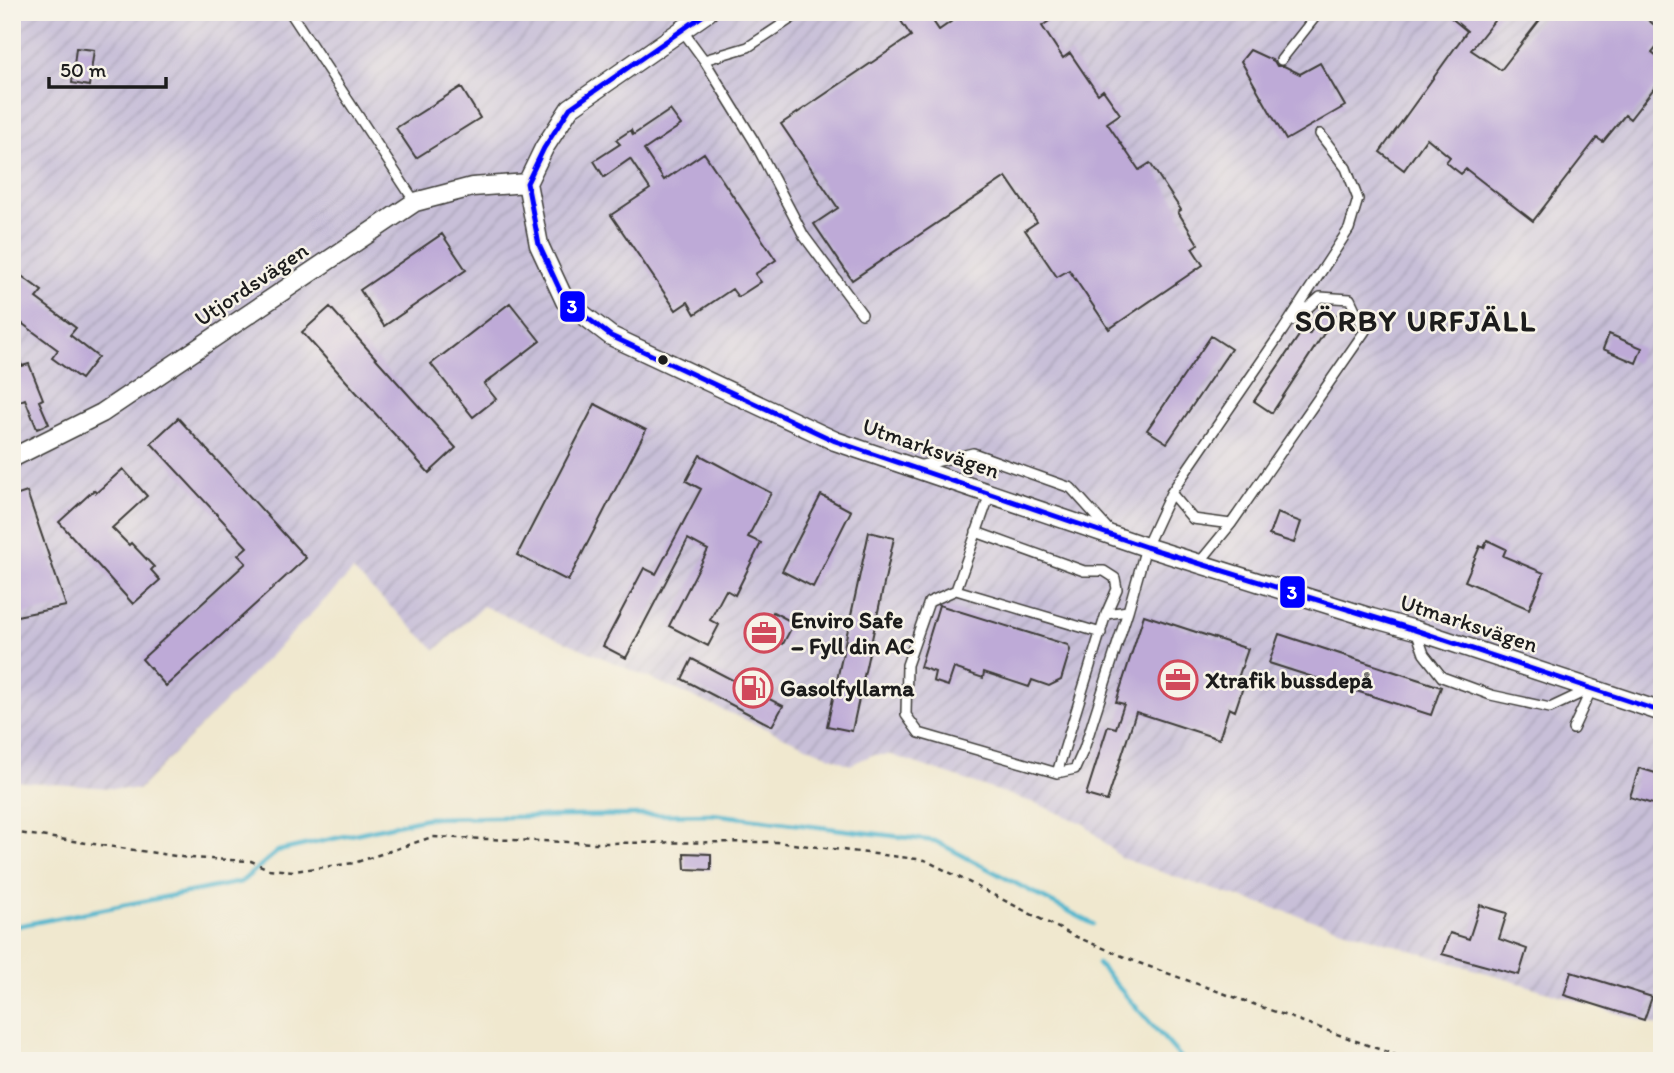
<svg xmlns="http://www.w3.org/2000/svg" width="1674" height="1073" font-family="Itim,sans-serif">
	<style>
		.industrial { fill: url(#industrial-furrows) }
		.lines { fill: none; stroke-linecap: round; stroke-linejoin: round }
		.stream { stroke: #50b6ce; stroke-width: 4.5 }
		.building { fill: #beaad7 }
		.service-casing { stroke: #3c3b37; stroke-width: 12 }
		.minor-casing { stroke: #3c3b37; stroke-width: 21 }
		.path { stroke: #3c3b37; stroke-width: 2.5; stroke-dasharray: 5 5; stroke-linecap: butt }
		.service { stroke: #fff; stroke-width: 9 }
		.minor { stroke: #fff; stroke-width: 18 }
		.bus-1-casing { stroke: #f7f3e8; stroke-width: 10 }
		.bus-1 { stroke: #00f; stroke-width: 5 }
		.bus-dot { fill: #1c1c1c; stroke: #f7f3e8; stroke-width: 2.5 }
		.labels { text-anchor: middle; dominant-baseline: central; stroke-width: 5; stroke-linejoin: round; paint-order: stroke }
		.street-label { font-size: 23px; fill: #1c1c1c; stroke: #f7f3e8 }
		.poi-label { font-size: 23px; font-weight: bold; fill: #1c1c1c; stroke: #f7f3e8; text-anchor: start }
		.district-label { font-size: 30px; font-weight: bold; letter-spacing: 2px; fill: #1c1c1c; stroke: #f7f3e8 }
		.line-badge { stroke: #f7f3e8; stroke-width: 2.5 }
		.badge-label { font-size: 19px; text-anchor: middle; font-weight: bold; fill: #fff }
	</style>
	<defs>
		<pattern id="industrial-furrows" width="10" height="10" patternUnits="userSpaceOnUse" patternTransform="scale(1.75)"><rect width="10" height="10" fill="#c8bfd8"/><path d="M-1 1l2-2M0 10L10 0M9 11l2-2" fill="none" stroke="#aba4b9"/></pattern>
	</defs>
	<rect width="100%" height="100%" fill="#f7f3e8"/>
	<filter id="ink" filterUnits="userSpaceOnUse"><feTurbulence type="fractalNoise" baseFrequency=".0143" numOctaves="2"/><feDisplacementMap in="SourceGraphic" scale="14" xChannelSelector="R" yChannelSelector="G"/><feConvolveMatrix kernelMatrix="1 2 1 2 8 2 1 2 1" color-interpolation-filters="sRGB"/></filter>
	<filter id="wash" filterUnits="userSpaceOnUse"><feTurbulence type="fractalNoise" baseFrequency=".00686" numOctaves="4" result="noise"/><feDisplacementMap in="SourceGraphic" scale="28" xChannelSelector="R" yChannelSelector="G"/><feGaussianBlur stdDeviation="1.57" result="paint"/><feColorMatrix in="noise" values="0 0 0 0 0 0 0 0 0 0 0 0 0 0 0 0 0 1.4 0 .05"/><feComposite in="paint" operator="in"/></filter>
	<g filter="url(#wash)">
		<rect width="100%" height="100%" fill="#f0e8cf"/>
		<path class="industrial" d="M12,12h1650v1015l-463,-142 -78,-27 -37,-34 -44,-19 -149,-50h-19l-22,10 -367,-159 -47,44 -83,-79 -215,219 -126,-9z"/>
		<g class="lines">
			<path class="stream" d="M12,927l229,-45 37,-31 149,-33 285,-4 223,27 158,83
				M1098,964l86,97"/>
		</g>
		<g id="blocks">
			<path class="building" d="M895,12h32l12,18 26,-18h97l-20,14 21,32 7,-5 28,41 5,-4 17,24 -13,9 32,47 11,-7 31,47 -3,2 20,32 -6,4 11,17 -94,64 -40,-59 -12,7 -32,-47 12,-8 -31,-45 -154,103 -38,-56 24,-16 -57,-84 130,-88z
				M1444,12h57l-30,38 30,20 45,-58h92l24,19v10l-10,12 10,8v17l-32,41 -5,-4 -22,27 -6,-4 -64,83 -67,-52 -5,5 -9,-7 -6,-5 4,-5 -23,-19 -23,32 -24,-18 87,-121z
				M76,48l18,2 -5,36 -17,-3z
				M1250,50l24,11 3,5h7l16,8 20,-11 25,43 -59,34 -45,-79z
				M461,87l19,31 -64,40 -20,-30z
				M670,110l11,15 -37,25 20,30 40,-27 72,107 -21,14 6,8 -23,15 -6,-8 -37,25 -7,-12 -12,8 -65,-95 39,-26 -20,-30 -26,18 -10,-16 26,-17 -4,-4 15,-10 2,5z
				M442,234l24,36 -82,56 -24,-36z
				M12,269l30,22 -6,7 40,30 -6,7 28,22 -17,22 -29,-21 6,-8 -46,-34z
				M510,303l30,38 -56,43 12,15 -23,18 -42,-53z
				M330,307l126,141 -27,25 -127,-141z
				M1326,309l10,6 -64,98 -18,-12 49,-71 6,4z
				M1609,334l33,14 -6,15 -33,-14z
				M1211,336l20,13 -64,94 -20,-13z
				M12,344l10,22 7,-2 14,35 -4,2 10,23 -12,5 -12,-30 -13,5z
				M595,404l51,26 -78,151 -51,-26z
				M178,418l128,140 -140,128 -24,-27 104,-96 -8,-8 9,-8 -96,-104z
				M700,455l71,38 -23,44 13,6 -26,52 -9,-5 -16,30 9,5 -11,21 -39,-20 39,-76 -20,-11 -62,119 -23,-12 41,-78 12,6 45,-85 -15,-8z
				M123,469l24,27 -35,32 17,17 2,-2 23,24 -3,3 9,10 -27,24 -74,-82 35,-32 2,3z
				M27,492l39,114 -54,11v-120z
				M821,495l30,16 -38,76 -31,-16z
				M1277,513l24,9 -7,21 -25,-8z
				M869,532l25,6 -42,193 -25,-5z
				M1487,540l19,9 -3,7 41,17 -15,36 -64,-28 15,-35 4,2z
				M939,605l129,40 2,5 -9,30 -12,6 -17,-6 -3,7 -45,-15 -1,6 -29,-10 -6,18 -15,-5 2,-9 -15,-5z
				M773,612l21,11 -11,21 -21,-11z
				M1144,615l104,34 -11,32 7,3 -9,27 -6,-3 -10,31 -83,-27 -29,89 -21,-6 22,-69 8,2 8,-24 -8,-2z
				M1279,634l162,53 -10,28 -162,-52z
				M692,659l91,47 -11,20 -90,-47z
				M1639,768l23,7v32l-32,-10z
				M684,853l27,1v16l-26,-1z
				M1480,905l27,8 -8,26 28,10 -8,26 -77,-21 8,-21 19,6z
				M1571,972l81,25 -8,23 -80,-25z"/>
		</g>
	</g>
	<g filter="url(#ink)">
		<use href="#blocks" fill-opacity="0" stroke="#3c3b37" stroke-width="2"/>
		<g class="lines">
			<g class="service-casing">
				<path id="service" d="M290,12l125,190
					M682,30l22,30 44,-13 53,-35
					M704,60l50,81 50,95 58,78
					M1281,60l38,-48
					M918,466l55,-13 98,35 38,42
					M1171,493l22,26 38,5
					M990,494l-34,96 145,43
					M976,532l108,39h20l11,7 2,11 -11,25
					M1199,563l32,-39 134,-193 -15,-32 -30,-2 -27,24
					M956,590l-27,12 -22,63 -1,50 13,18 138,40 18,-4 9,-20 44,-138
					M1416,631l8,23 18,23 49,18 59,13 40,-19
					M1573,729l19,-41
					M1057,773l49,-159 22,-3 18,-64 25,-54 112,-163 66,-101 9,-30 -12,-31 -26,-34"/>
			</g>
			<g class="minor-casing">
				<path id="minor" d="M708,12l-138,96 -26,40 -17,35 12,62 26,56 46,35 224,105 311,106 226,71 43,12 247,82
					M12,458l90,-45 313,-211 57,-15 55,-4"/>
			</g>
			<path class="path" d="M12,832l177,26 62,3 17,8 26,2 60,-8 78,-26 162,6 182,-1 149,18 147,75 67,28 273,98"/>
			<use href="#service" class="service"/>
			<use href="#minor" class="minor"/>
			<g class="bus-1-casing">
				<path id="bus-1" d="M708,12l-138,96 -26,40 -17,35 12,62 26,56 46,35 224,105 311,106 269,83 247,82"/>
			</g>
			<use href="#bus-1" class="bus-1"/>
		</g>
	</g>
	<defs>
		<g id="office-ring" transform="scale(2.0125)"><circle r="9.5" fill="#f7f3e8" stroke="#d1495b" stroke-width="1.5"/><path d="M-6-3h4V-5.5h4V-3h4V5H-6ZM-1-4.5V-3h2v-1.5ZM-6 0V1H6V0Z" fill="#d1495b"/></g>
		<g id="fuel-ring" transform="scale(2.0125)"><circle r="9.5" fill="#f7f3e8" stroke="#d1495b" stroke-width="1.5"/><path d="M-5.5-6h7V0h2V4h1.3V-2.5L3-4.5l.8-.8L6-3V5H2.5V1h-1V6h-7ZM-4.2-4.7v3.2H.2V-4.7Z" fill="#d1495b"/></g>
	</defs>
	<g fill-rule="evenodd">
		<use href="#office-ring" x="764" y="633"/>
		<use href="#office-ring" x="1178" y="680"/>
		<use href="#fuel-ring" x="753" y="688"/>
	</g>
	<circle class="bus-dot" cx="663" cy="360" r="6"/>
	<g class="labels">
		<g class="street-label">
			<text transform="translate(251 284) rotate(-34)">Utjordsvägen</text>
			<text transform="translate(931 448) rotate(19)">Utmarksvägen</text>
			<text transform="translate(1469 623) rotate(18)">Utmarksvägen</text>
		</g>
		<g class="poi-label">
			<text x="791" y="620">Enviro Safe<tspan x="791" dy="26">– Fyll din AC</tspan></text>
			<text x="1205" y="680">Xtrafik bussdepå</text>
			<text x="780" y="688">Gasolfyllarna</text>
		</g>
		<g class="district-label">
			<text x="1416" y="320">SÖRBY URFJÄLL</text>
		</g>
	</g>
	<g class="line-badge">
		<rect x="559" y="290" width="27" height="33" rx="7" fill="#00f"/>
		<rect x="1279" y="575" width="27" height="34" rx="7" fill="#00f"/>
	</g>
	<g class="badge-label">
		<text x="572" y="313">3</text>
		<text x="1292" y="599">3</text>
	</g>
	<rect width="1674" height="1073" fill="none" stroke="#f7f3e8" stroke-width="42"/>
	<path d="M49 77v10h117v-10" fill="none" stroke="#1c1c1c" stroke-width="3.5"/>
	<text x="60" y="77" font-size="21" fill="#1c1c1c" stroke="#f7f3e8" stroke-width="5" paint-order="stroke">50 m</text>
</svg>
